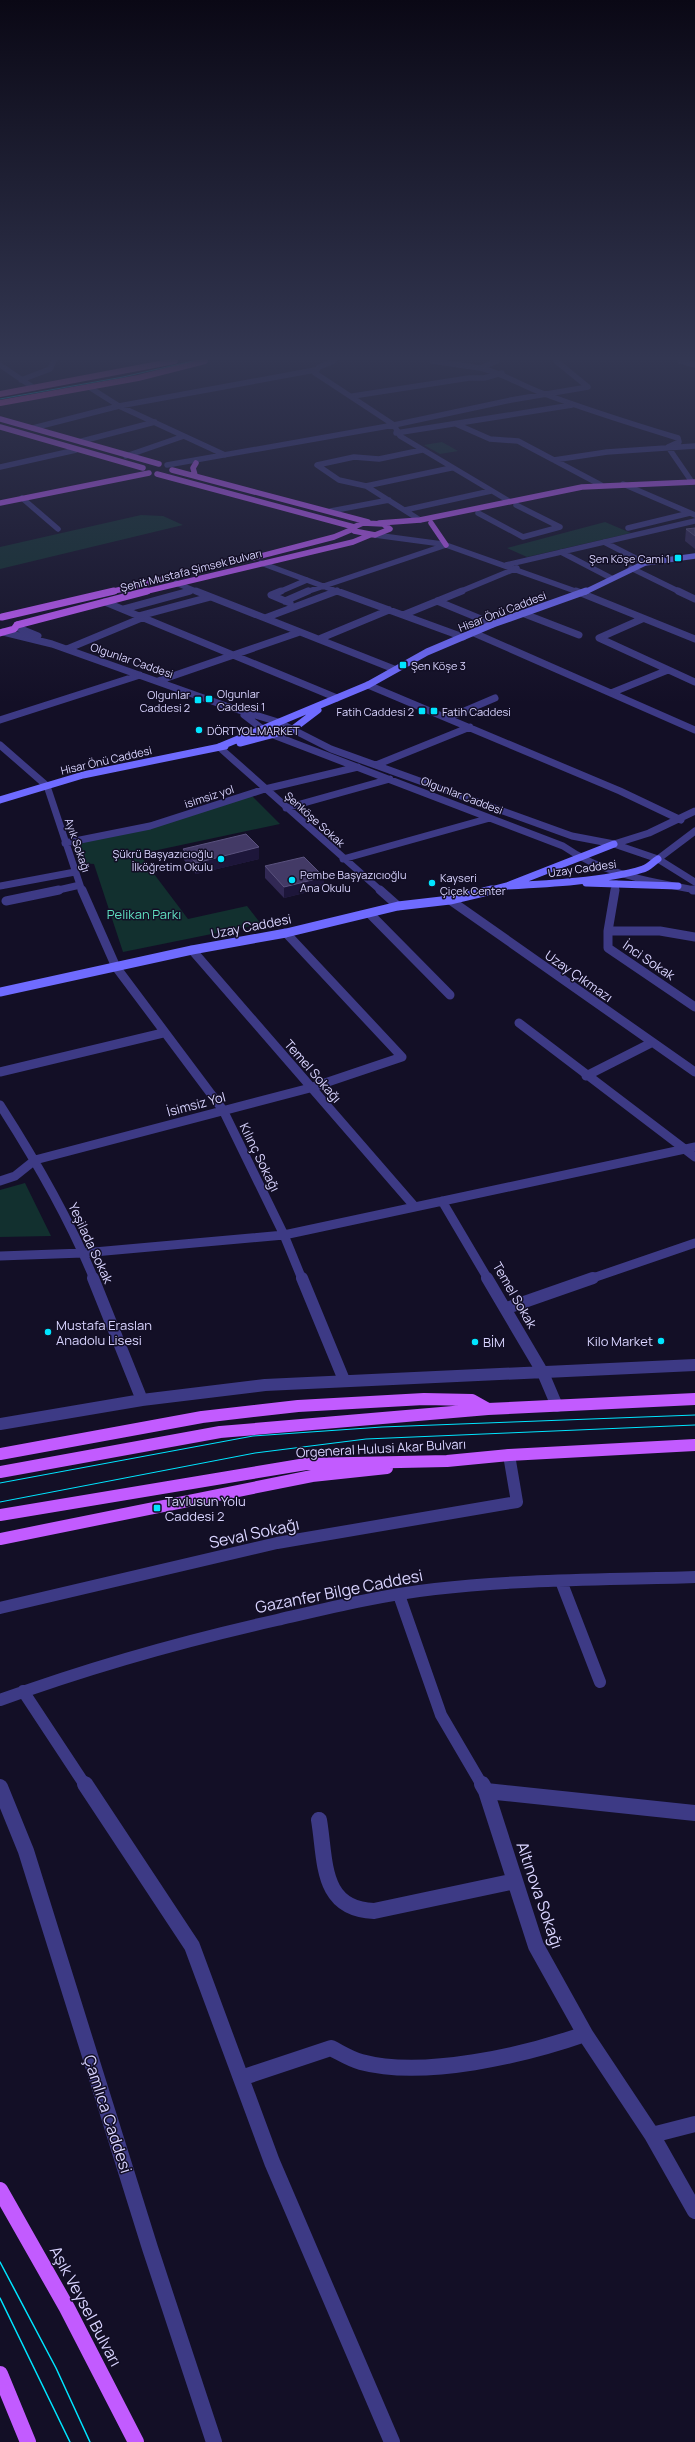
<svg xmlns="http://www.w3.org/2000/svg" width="695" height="2442" font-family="Manrope,sans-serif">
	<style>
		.green { fill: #12302f }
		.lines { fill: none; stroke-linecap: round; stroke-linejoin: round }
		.minor-far4 { stroke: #3d3a85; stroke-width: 5.5 }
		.minor-far3 { stroke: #3d3a85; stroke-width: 7 }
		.minor-far2 { stroke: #3d3a85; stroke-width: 9 }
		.minor-far1 { stroke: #3d3a85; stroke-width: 12 }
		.minor { stroke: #3d3a85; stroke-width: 16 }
		.secondary-far2 { stroke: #6f6bff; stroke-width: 5.5 }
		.secondary-far1 { stroke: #6f6bff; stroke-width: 7 }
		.secondary { stroke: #6f6bff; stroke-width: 9 }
		.primary-far3 { stroke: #c25bff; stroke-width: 5.5 }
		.primary-far2 { stroke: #c25bff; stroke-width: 7 }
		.primary-far1 { stroke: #c25bff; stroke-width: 12 }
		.primary { stroke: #c25bff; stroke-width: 16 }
		.trunk { stroke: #e055d1; stroke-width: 6 }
		.tram-far1 { stroke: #00e5ff; stroke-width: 1 }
		.tram { stroke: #00e5ff; stroke-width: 1.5 }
		.wall { fill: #312854 }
		.shaded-wall { fill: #1d163a }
		.building { fill: #433a66; stroke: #5a527e }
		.poi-dot { fill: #00e5ff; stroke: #130f26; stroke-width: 1.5 }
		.labels { text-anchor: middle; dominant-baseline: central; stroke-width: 3; stroke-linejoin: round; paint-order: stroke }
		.far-poi-label { font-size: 11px; fill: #d9d4ff; stroke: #130f26; text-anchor: start }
		.far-street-label { font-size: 11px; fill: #d9d4ff; stroke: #130f26 }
		.park-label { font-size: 13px; fill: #5fe0c0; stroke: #130f26 }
		.street-label { font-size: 13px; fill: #d9d4ff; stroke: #130f26 }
		.poi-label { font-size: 13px; fill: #d9d4ff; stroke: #130f26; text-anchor: start }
		.near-street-label { font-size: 16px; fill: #d9d4ff; stroke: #130f26 }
	</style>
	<rect width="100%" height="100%" fill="#130f26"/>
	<path class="green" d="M442,442l16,9 -18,3 -16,-9z
		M141,515l22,1 20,9 -183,44v-22z
		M605,522l26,11 -104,24 -20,-9z
		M252,796l28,28 -141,30 49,65 59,-13 14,18 -138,28 -29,-88 -12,-1 -7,-21z
		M25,1183l26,53 -51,1v-47z"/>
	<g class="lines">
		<path class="minor-far4" d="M432,361l48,7 17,-7
			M681,361l14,4
			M0,365l34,23
			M480,368c23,5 40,17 62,25 45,17 90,31 136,45l1,4 -11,5 24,35
			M21,380l29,-11 4,-8
			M89,387l30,19 106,49
			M353,396l116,-18h15l18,-5
			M456,424l34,15 28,2 83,44
			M33,428l86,-22 196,-36
			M396,433l176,-28
			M82,441l73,-19
			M126,456l58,-20
			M554,460l53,-8 88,-6
			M167,465l227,-40 -79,-52 4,-6 15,-6
			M0,467l76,-17
			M623,484l72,31
			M366,486l-27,-6 -22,-15 37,-8 25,2 43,-9
			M22,498l36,31
			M509,501l-109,-65 -6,-11 117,-25 77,-13 -32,-26
			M516,505l44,22
			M405,510l86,-19
			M331,511l58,-11
			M478,513l45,24 37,-10
			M420,520l-54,-34 85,-18
			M628,528l62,-15
			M375,535l67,9
			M604,542l41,21
			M561,552l50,26
			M261,563l78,29
			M506,565l189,-44
			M631,568l49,24
			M176,583l22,9
			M187,592l6,-2
			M279,592l28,-12
			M306,592l140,-47 132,47
			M335,592l2,-1
			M459,592l58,-24"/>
		<path class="minor-far3" d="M196,591l198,78
			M281,591l-10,4 19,8
			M337,591l126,46
			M576,591l119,48
			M678,591l17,8
			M285,601l23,-10
			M437,601l56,23
			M105,602l232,96
			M124,609l66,-18
			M522,613l57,22
			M403,615l59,-24
			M139,616l71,-19
			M265,618l72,-27
			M642,619l-43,19 96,44
			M16,627l22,9
			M3,632l49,12 174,62 52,16 53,27 241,87 42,8 44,15 37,23
			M474,633l221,97
			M319,639l70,-29
			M67,649l77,-32
			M158,681l142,-49
			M368,685l252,106 61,29
			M611,693l57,-23
			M244,715l24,18 295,113c40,28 85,35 132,44
			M448,718l47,-20
			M0,720l140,-45
			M0,745l47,41 35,105
			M219,747l162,144
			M376,765l94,-38
			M286,808l104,-29
			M65,843l85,-17 115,-37 93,-22
			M614,844l35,-11 46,-22
			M343,859l147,-41
			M658,859l37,-28
			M0,886l75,-14
			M54,891l26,-6
			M615,891l1,-7"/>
		<path class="minor-far2" d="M82,890l34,77 107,143 61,125 18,44
			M380,890l18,16
			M615,890l-7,41v17l87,59
			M693,890h2
			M450,900l245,172
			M6,901l53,-11
			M370,914l80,81
			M608,931h52l35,6
			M192,950l223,257
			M519,1023l176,134
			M0,1072l163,-39
			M586,1076l65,-33
			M0,1105c36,56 69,113 94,174
			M0,1181l15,-5 20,-16 275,-72 92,-31 -116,-124
			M442,1201l46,78
			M0,1256l83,-3 201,-18 411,-88
			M590,1279l105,-36"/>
		<path class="minor-far1" d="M93,1278l49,122
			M302,1278l42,102
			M487,1278l56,95 14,33
			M507,1308l86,-30
			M0,1424l142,-24 123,-15 430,-20
			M561,1581l39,101
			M399,1595l42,120 41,70
			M0,1608l277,-65 240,-41 -8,-47
			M23,1691l62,94
			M0,1700c91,-33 183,-59 277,-80 52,-12 105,-25 158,-31 86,-10 173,-9 260,-12"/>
		<path class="minor" d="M85,1784l107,162 80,216 120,280
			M482,1784l4,7 50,155 49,88 67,101 43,76
			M0,1787l26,64 124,397 64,194
			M486,1791l209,22
			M319,1820c7,41 1,89 55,91l141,-30
			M241,2078l90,-30c10,5 19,11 30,14 63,17 164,-7 224,-28
			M652,2135l43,-11"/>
		<path class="secondary-far2" d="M585,592l60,-29 50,-7"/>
		<path class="secondary-far1" d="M240,743l53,-14 25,-19
			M219,747l149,-62 59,-33 66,-28 93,-33
			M0,800l83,-25 142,-29
			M614,844l-107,42c40,-2 98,-5 136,-17 5,-1 10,-7 15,-10
			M586,883l92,3
			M488,891l19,-5"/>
		<path class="secondary" d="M0,992l192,-42 94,-17 112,-27 52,-6 42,-10"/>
		<path class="primary-far3" d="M0,419l159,45
			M0,427l143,41
			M172,470l196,52
			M157,474l197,53
			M195,475l-2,-7 3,-5
			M0,503l149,-30
			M363,523l20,1 7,5 -15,6 -21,-4v-4z
			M379,523l41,-3 162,-33 113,-5
			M431,523l15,22
			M253,558l81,-21 19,-8
			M110,592l58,-14
			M143,592l210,-50 17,-7"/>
		<path class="primary-far2" d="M2,617l112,-26
			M17,625l130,-34
			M0,633l14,-4 3,-4"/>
		<path class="primary-far1" d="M0,1454l202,-37 96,-11 126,-7 48,1 16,9 207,-10
			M0,1472l220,-40 268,-23
			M0,1515l306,-51 141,-3 62,-6 186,-10
			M0,1539l312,-63 75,-8"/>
		<path class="primary" d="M0,2190l67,118 69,134
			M0,2374l28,68"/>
		<path class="trunk" d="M0,394l175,-33
			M0,403l138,-25 67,-17"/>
		<path class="tram-far1" d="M0,399l123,-22 70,-16
			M0,1483l253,-47 129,-9 313,-12
			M0,1502l255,-49 111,-14 329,-14"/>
		<path class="tram" d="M0,2262l56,106 34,74
			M0,2298l70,144"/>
	</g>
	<path class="wall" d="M695,528v21l-10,-8 1,-12z
		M259,847v12l-63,15 -12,-14 -1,-11z
		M265,866l59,11v11l-40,10 -19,-20z"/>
	<path class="shaded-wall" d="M259,847v12l-63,15v-11z
		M324,877v11l-40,10v-11z"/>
	<path class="building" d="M695,528v8l-9,-7z
		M246,834l13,13 -63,16 -13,-14z
		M304,857l20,20 -40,10 -19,-21z"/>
	<linearGradient id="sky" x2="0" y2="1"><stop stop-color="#0a0815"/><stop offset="0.51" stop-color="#333752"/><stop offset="1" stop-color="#333752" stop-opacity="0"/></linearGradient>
	<rect width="695" height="703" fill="url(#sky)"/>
	<g class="poi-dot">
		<rect x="674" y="554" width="8" height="8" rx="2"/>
		<rect x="399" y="661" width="8" height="8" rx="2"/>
		<rect x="205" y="695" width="8" height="8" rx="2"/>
		<rect x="194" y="696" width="8" height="8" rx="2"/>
		<rect x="418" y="707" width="8" height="8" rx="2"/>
		<rect x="430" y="707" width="8" height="8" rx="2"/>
		<circle cx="199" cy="730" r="4"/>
		<circle cx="221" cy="859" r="4"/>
		<circle cx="292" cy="880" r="4"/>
		<circle cx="432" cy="883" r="4"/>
		<circle cx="48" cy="1332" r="4"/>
		<circle cx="661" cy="1341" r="4"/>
		<circle cx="475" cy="1342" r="4"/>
		<rect x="153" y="1504" width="8" height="8" rx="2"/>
	</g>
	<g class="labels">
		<g class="far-poi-label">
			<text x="670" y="558" text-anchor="end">Şen Köşe Cami 1</text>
			<text x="411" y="665">Şen Köşe 3</text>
			<text x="217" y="693">Olgunlar<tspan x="217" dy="13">Caddesi 1</tspan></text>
			<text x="190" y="694" text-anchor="end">Olgunlar<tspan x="190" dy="13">Caddesi 2</tspan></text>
			<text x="414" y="711" text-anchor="end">Fatih Caddesi 2</text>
			<text x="442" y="711">Fatih Caddesi</text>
			<text x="207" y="730">DÖRTYOL MARKET</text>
			<text x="213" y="853" text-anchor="end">Şükrü Başyazıcıoğlu<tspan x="213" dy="13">İlköğretim Okulu</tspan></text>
			<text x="300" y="874">Pembe Başyazıcıoğlu<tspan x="300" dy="13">Ana Okulu</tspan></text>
			<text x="440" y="877">Kayseri<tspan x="440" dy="13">Çiçek Center</tspan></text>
		</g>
		<g class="far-street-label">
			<text transform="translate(191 570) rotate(-14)">Şehit Mustafa Şimsek Bulvarı</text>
			<text transform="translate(502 611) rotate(-21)">Hisar Önü Caddesi</text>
			<text transform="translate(132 660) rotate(19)">Olgunlar Caddesi</text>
			<text transform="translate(106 760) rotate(-13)">Hisar Önü Caddesi</text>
			<text transform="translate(462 795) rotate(21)">Olgunlar Caddesi</text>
			<text transform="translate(209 796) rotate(-18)">isimsiz yol</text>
			<text transform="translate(315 819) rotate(42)">Şenköşe Sokak</text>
			<text transform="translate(78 845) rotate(71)">Ayık Sokağı</text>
			<text transform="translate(582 868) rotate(-8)">Uzay Caddesi</text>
		</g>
		<g class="park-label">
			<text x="144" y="914">Pelikan Parkı</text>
		</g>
		<g class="street-label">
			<text transform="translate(251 926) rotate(-11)">Uzay Caddesi</text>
			<text transform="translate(649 960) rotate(34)">İnci Sokak</text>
			<text transform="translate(579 976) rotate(35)">Uzay Çıkmazı</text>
			<text transform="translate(313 1071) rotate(49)">Temel Sokağı</text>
			<text transform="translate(196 1104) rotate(-15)">İsimsiz Yol</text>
			<text transform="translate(260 1157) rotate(64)">Kılınç Sokağı</text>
			<text transform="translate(91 1243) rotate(65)">Yeşilada Sokak</text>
			<text transform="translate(515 1295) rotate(60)">Temel Sokak</text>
			<text transform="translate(381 1448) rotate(-3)">Orgeneral Hulusi Akar Bulvarı</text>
		</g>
		<g class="poi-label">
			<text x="56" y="1325">Mustafa Eraslan<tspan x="56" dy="15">Anadolu Lisesi</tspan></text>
			<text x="653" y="1341" text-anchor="end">Kilo Market</text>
			<text x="483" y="1342">BİM</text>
			<text x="165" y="1501">Tavlusun Yolu<tspan x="165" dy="15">Caddesi 2</tspan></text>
		</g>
		<g class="near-street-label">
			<text transform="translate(254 1533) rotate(-12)">Seval Sokağı</text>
			<text transform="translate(339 1591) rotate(-11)">Gazanfer Bilge Caddesi</text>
			<text transform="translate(540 1895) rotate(71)">Altınova Sokağı</text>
			<text transform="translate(108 2114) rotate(72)">Çamlıca Caddesi</text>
			<text transform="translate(86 2306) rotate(62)">Aşık Veysel Bulvarı</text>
		</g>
	</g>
</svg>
